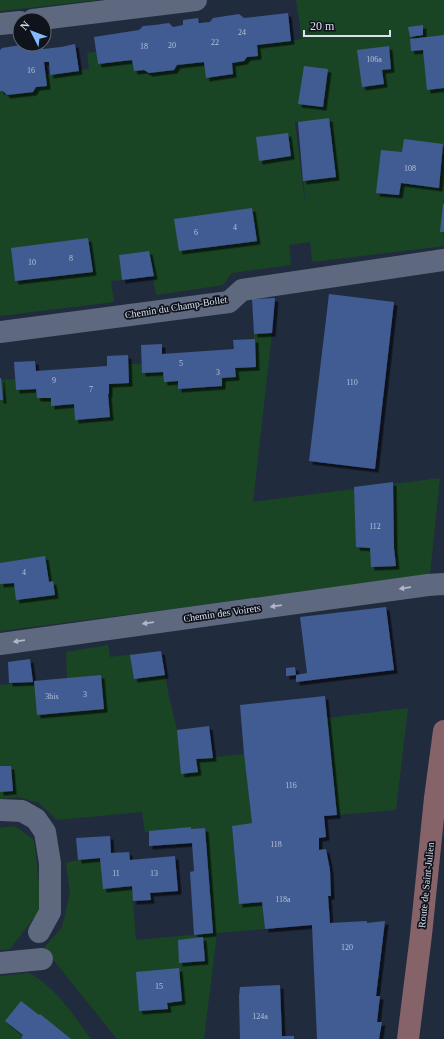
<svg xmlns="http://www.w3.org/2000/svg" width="444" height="1039" font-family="'Times New Roman',serif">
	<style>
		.green { fill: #1a4525; fill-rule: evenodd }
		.building { fill: #415b92; filter: url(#shadow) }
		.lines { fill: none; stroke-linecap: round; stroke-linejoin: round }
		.minor { stroke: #5e697f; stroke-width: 22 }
		.secondary { stroke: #856369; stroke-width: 22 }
		.oneway { fill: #afb7c8 }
		.labels { text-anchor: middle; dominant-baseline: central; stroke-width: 3.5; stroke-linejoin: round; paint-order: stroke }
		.number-label { font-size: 8px; fill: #b4c0d8 }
		.street-label { font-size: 10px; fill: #dbe1ef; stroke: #0f131c }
	</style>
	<defs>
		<filter id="shadow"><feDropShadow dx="3.5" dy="3.5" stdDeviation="0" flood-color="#0009"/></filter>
	</defs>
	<rect width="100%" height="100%" fill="#212b3e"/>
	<path class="green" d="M0,0h99l-99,11z
		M296,0h148v246l-132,16 -2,-20 -21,3 2,20 -59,8 -9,12 -67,10 -7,-44 -30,4 3,25 -11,1 3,21 -114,14v-225h3l15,-13 71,-9 -2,-16 9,-1 2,12 34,-4 2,11 10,-1h30l3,-5 27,-3 2,15 27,-3 -1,-11 12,-2 3,-4 11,-2 -1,-10 45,-6zM295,122h3l8,87 -11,-86z
		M272,333l-19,169 187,-24 -10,96 -266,36 -164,21v-231h3l-2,-20 14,-1 1,11 20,-1 1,9h14v7l23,-1 1,16 34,-3 -1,-23h1v-10l20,-1 -1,-19h14v9l21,-1 1,9h14v8l44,-2v-9l14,-1 -1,-9 21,-2 -2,-32z
		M108,645l2,12 51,-6 8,46 8,33 20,42 -1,-13 48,-5 8,69 -20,3 7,78 23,-2 3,27 -48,4 -13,106h-87l-73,-91 18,-21 8,-34 -4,-30 12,-3 22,-2 3,30 29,-2 4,54 76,-7 -7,-105 -60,4 -3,-20 -85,8 -18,-17 -21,-6 -18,2v-114l67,-7 -1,-26z
		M408,708l-12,102 -59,5 -10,-97z
		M15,826l19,14 7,61 -4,13 -27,35 -10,1v-122z
		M29,973c27,14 44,42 62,66h-91v-63z"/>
	<path class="building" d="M288,13l3,28 -34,4 1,11 -11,1 -3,4 -12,2 1,11 -27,4 -2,-16 -27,3 -3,5 -25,3 -5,-3 -10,1 -2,-11 -34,4 -4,-27 45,-7 4,-4 12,-1 14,-2 4,4 10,-2v-5l15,-2 1,5 11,-1 3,-4 26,-4 5,4z
		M423,25v10l-13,2 -2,-10z
		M444,35v53l-17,2 -4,-40 -12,1 -1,-12z
		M27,44l4,4 11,-1 1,2 18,-2 14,-3 4,27 -29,4 -1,-13h-5l3,24 -11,1 -3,5 -26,3 -4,-4h-3v-41l2,-2z
		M389,46l2,23 -9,1 2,14 -22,3 -5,-37z
		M304,66l24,3 -5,38 -25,-3z
		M329,118l7,59 -33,4 -5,-59z
		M288,133l3,23 -32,5 -3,-24z
		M404,139l39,5 -4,44 -38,-5 -2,12 -23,-2 5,-43 21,2z
		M443,204h1v28h-4z
		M252,208l5,33 -78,10 -5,-32z
		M88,238l5,34 -78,9 -4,-33z
		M149,251l5,25 -32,4 -3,-25z
		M329,294l65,8 -19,167 -66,-8z
		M275,298l-3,35 -18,1 -2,-35z
		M255,339l1,28 -21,1 1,9 -14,1v8l-44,3v-8l-14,1 -1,-10 -21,1 -1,-28 21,-1v10l72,-5 -1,-9z
		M128,355l1,28 -20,1v10h-1l2,23 -35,3 -1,-16 -23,2v-8h-14l-1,-9 -20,1 -2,-28 21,-1 1,10 71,-5v-10z
		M0,378h1l2,22h-3z
		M393,482l1,66 2,18 -25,1 -1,-19 -14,-1 -2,-60z
		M45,556l4,26 4,-1 2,14 -39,5 -2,-17 -14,1v-21z
		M386,607l8,63 -98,12v-7l11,-2 -7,-56z
		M161,651l4,24 -31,4 -4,-24z
		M30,659l3,23 -24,1 -1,-21z
		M295,667l1,8 -10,1v-8z
		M101,675l3,34 -67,6 -3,-34z
		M325,696l12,119 -13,1 2,21 -7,1v12l7,-1 4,21 1,26h-3l2,27 37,-2v2l18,-2 -9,75h4l-3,26h5l-3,17h-62l-5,-114 -47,4 -3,-27 -23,2 -7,-78 20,-3 -8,-69 -4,-49z
		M209,726l4,32 -17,1 2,13 -17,2 -4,-44z
		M0,766h11l2,25 -13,1z
		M191,827v2l14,-1 8,105 -19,2 -4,-63 4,-1 -2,-28 -43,3v-15z
		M110,836l1,17 18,-1 1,8 45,-4 3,35 -28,2 1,7 -18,1 -1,-15 -29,3 -3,-31 -22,2 -2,-22z
		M203,937l2,24 -26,2 -1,-23z
		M179,968l3,33 -15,2 1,6 -29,2 -3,-39z
		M280,985l2,51h12v3h-54l-1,-43 1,-9z
		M21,1001l18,14 1,-1 31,25h-50l2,-4 -18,-14z"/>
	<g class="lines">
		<path class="minor" d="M33,20l163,-20
			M0,24l20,-2
			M0,332l229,-30 13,-12 202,-30
			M0,644l428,-59 16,-1
			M0,810l22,1 14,8 9,13 5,31v49l-11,20
			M0,963l42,-4"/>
		<path class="secondary" d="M408,1039l13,-104 14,-137 9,-67"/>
	</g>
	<defs><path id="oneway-solid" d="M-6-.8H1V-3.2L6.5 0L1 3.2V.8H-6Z"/></defs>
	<g class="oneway">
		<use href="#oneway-solid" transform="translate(405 588) rotate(172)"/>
		<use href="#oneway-solid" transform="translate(276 606) rotate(172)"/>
		<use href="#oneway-solid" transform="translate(148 623) rotate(172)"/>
		<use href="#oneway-solid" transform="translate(19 641) rotate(172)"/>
	</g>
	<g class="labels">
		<g class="number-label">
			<text x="242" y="32">24</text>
			<text x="215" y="42">22</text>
			<text x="172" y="45">20</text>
			<text x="144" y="46">18</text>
			<text x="374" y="59">106a</text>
			<text x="31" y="70">16</text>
			<text x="410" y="168">108</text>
			<text x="235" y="227">4</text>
			<text x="196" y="232">6</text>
			<text x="71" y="258">8</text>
			<text x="32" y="262">10</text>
			<text x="181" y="363">5</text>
			<text x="218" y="372">3</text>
			<text x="54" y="380">9</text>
			<text x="352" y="382">110</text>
			<text x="91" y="389">7</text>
			<text x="375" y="526">112</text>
			<text x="24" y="572">4</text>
			<text x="85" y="694">3</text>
			<text x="52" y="696">3bis</text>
			<text x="291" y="785">116</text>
			<text x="276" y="844">118</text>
			<text x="116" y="873">11</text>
			<text x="154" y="873">13</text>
			<text x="283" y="899">118a</text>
			<text x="347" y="947">120</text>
			<text x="159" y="986">15</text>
			<text x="260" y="1016">124a</text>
		</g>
		<g class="street-label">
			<text transform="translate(176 307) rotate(-9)">Chemin du Champ-Bollet</text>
			<text transform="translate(222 613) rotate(-8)">Chemin des Voirets</text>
			<text transform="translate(426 885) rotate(-84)">Route de Saint-Julien</text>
		</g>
	</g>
	<g transform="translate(32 32) rotate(312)"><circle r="19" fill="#0f131c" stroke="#616570"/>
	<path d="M0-3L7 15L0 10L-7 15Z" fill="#85bbfb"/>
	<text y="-6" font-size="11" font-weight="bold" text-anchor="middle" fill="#dbe1ef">N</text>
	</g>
	<path d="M304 30v6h86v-6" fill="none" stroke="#dbe1ef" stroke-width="2"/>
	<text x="310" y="30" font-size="12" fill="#dbe1ef" stroke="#0f131c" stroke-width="3" paint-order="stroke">20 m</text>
</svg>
